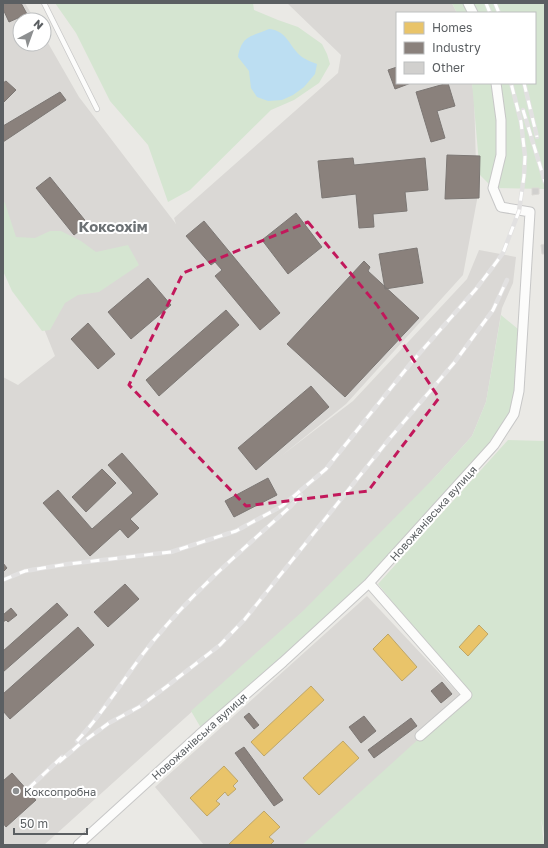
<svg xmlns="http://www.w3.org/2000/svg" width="548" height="848" font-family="'Golos Text',sans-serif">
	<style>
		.industrial { fill: #dad8d5 }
		.green { fill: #d5e5d1 }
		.water { fill: #bcdef2 }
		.homes { fill: #e9c46a; stroke: #bea668 }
		.industry { fill: #8a817c; stroke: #7c7774 }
		.building { fill: #d1d0ce; stroke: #dad8d4 }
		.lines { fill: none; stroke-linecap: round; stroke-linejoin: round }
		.lane-casing { stroke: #c7c7c7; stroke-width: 6 }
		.street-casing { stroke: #c7c7c7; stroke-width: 11 }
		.lane { stroke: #fcfcfb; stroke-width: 4.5 }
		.street { stroke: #fcfcfb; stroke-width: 9 }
		.rail-casing { stroke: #e2e1e1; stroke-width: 4.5 }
		.rail { stroke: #fff; stroke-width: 3; stroke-dasharray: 9; stroke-linecap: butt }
		.marked { fill: none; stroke: #c2185b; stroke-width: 3; stroke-dasharray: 8 5; stroke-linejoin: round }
		.poi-dot { fill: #8d8f90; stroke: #fff; stroke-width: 1.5 }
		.labels { text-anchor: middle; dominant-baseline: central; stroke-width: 4; stroke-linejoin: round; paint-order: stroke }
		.street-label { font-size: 11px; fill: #5b5f62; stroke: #fff }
		.poi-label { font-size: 11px; fill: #5b5f62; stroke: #fff; text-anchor: start }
		.district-label { font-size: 15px; font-weight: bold; fill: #6c7174; stroke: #fff }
	</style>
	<rect width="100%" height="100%" fill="#eae9e5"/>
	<path class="industrial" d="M3,3h22l10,17h-15v24h24v-8l35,61 97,127 -2,-6 164,-145 3,-18 -54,-52h165l5,10h-60v70h75l2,12 3,105 -14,75 -117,129 -65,52 72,-55 114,-122 12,-29 37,7 -3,26 -11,25 -16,94 -14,34 -61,68 -104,104 -263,237h-41v-468l15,8 37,-29 -52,-129z
		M367,596l104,111 -158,138h-109l-49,-58z"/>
	<path class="green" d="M55,3h198l1,7 24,10 20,7 24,17 5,10 3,10 -11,19 -25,17 -23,10 -81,80 -22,12 -20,-57 -38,-44 -34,-68z
		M452,3h93v186l-52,-1 -13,-13 -8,-92h63v-70h-78z
		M3,201l2,2 11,34 19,1 15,-7h11l20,10 15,11 32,-7 11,20 -40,27 -21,3 -13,8 -15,27 -8,1 -30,-40 -9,-20z
		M501,315l17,14v69l-16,35 -133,150 -168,145 -10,-17 112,-100 133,-135 36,-40 14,-34z
		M508,440l37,1v399l-4,-22 3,27h-242l165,-150 -89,-111z"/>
	<path class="water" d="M269,29c19,2 20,18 33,28 4,3 10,5 15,7l-2,10 -11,13 -11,8 -11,5 -14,1 -11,-4 -6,-9 -2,-17 -11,-14c4,-22 13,-20 31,-28z"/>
	<path class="homes" d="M479,625l9,9 -20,22 -9,-9z
		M388,634l29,33 -15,14 -29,-32z
		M311,686l13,14 -60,56 -13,-14z
		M343,741l16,17 -40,37 -16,-17z
		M224,766l14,15 -5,5 3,3 -8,7 -3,-4 -9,9 4,3 -13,12 -17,-18z
		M264,811l16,16 -11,10 5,4 -4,4h-42z"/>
	<path class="industry" d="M5,3h16l6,11 -18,8 -6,-13v-5z
		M397,67v16h14l-16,6 -7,-19z
		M6,81l10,9 -13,13v-20z
		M448,83l7,23 -18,5 8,27 -14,4 -15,-50z
		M60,92l6,8 -63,42v-16z
		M447,155l33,1 -1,42 -34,1z
		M353,158l1,7 71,-7 3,32 -23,2 2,19 -34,3 1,13 -15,1 -3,-34 -34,4 -4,-37z
		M50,177l38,47 -14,11 -38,-47z
		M296,213l26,34 -34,27 -26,-34z
		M204,221l76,92 -20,17 -45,-54 7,-6 -7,-8 -4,3 -25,-29z
		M417,248l6,35 -38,6 -6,-35z
		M364,261l6,6 -2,4 51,47 -74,79 -58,-53z
		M148,278l23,27 -40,34 -23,-27z
		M226,310l13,15 -80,71 -13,-16z
		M88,323l27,31 -17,15 -27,-30z
		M311,386l18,21 -73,63 -18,-22z
		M122,453l36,41 -28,25 9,9 -11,10 -8,-9 -30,27 -47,-53 15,-13 34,39 41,-36 -25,-28z
		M102,469l14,14 -30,29 -14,-15z
		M268,478l9,17 -43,22 -9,-16z
		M3,563l4,5 -4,4z
		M125,584l14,15 -31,28 -14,-15z
		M57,603l11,12 -65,57v-21z
		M11,608l6,7 -9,7 -2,-2 -3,2v-7z
		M78,627l16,18 -84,74 -7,-8v-17z
		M442,682l10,12 -11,9 -10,-12z
		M249,713l10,12 -5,4 -10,-12z
		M364,716l12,15 -15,12 -12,-16z
		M411,718l6,8 -43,32 -6,-8z
		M244,747l39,53 -9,6 -39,-53z
		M12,773l24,27 -30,27 -3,-4v-42z"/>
	<path class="building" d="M532,188h7v6l-7,1z
		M545,244v10h-3l-1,-9z"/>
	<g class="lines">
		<g class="lane-casing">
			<path id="lane" d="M44,3l53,106"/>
		</g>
		<g class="street-casing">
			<path id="street" d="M468,3l5,10
				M369,583l98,112 -47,41
				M78,845l121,-110 84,-73 86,-79 125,-138 20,-31 5,-23 11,-179 -29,-5 -8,-19 8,-33v-35l-5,-37"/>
		</g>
		<use href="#lane" class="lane"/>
		<use href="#street" class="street"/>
		<g class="rail-casing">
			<path id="rail" d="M486,3l4,10
				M495,3l4,10
				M524,83l13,54
				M523,110l22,72
				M3,580l22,-9 43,-7 103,-12 65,-21 46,-25 44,-37 85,-106 65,-74 16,-21 11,-15 16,-42 5,-35 1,-20 -4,-34 -10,-39
				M77,741c31,-33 53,-74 83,-108 39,-47 86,-86 131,-127l10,-11
				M59,762l21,-18 29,-21 30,-16 27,-20 54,-42 25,-26 145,-181 64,-75 39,-53 14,-30
				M29,788l33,-31"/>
		</g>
		<use href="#rail" class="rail"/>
	</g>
	<path class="marked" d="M308,222l69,83 62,93 -71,93 -122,15 -117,-121 54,-112z"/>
	<circle class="poi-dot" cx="16" cy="791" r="4"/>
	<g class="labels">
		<g class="street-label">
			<text transform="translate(433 513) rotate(-48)">Новожанівська вулиця</text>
			<text transform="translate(199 736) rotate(-42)">Новожанівська вулиця</text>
		</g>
		<g class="poi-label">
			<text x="24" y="791">Коксопробна</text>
		</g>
		<g class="district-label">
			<text x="113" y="226">Коксохім</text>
		</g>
	</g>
	<rect width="548" height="848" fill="none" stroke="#5b5f62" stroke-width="8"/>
	<rect x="396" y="12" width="140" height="72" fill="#ffffff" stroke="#bdbfc0"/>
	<rect x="404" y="22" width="20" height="12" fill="#e9c46a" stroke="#bdbfc0"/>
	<text x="432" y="32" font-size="12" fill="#5b5f62">Homes</text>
	<rect x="404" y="42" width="20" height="12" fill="#8a817c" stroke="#bdbfc0"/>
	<text x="432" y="52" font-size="12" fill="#5b5f62">Industry</text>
	<rect x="404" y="62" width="20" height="12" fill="#d1d0ce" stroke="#bdbfc0"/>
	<text x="432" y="72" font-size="12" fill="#5b5f62">Other</text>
	<g transform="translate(32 32) rotate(41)"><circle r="19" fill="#ffffff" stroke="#bdbfc0"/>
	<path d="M0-3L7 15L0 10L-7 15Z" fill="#8d8f90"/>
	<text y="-6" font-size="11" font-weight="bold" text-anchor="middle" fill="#5b5f62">N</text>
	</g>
	<path d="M14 828v6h73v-6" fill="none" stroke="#5b5f62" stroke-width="2"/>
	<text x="20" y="828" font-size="12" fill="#5b5f62" stroke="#ffffff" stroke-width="3" paint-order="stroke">50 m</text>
</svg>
